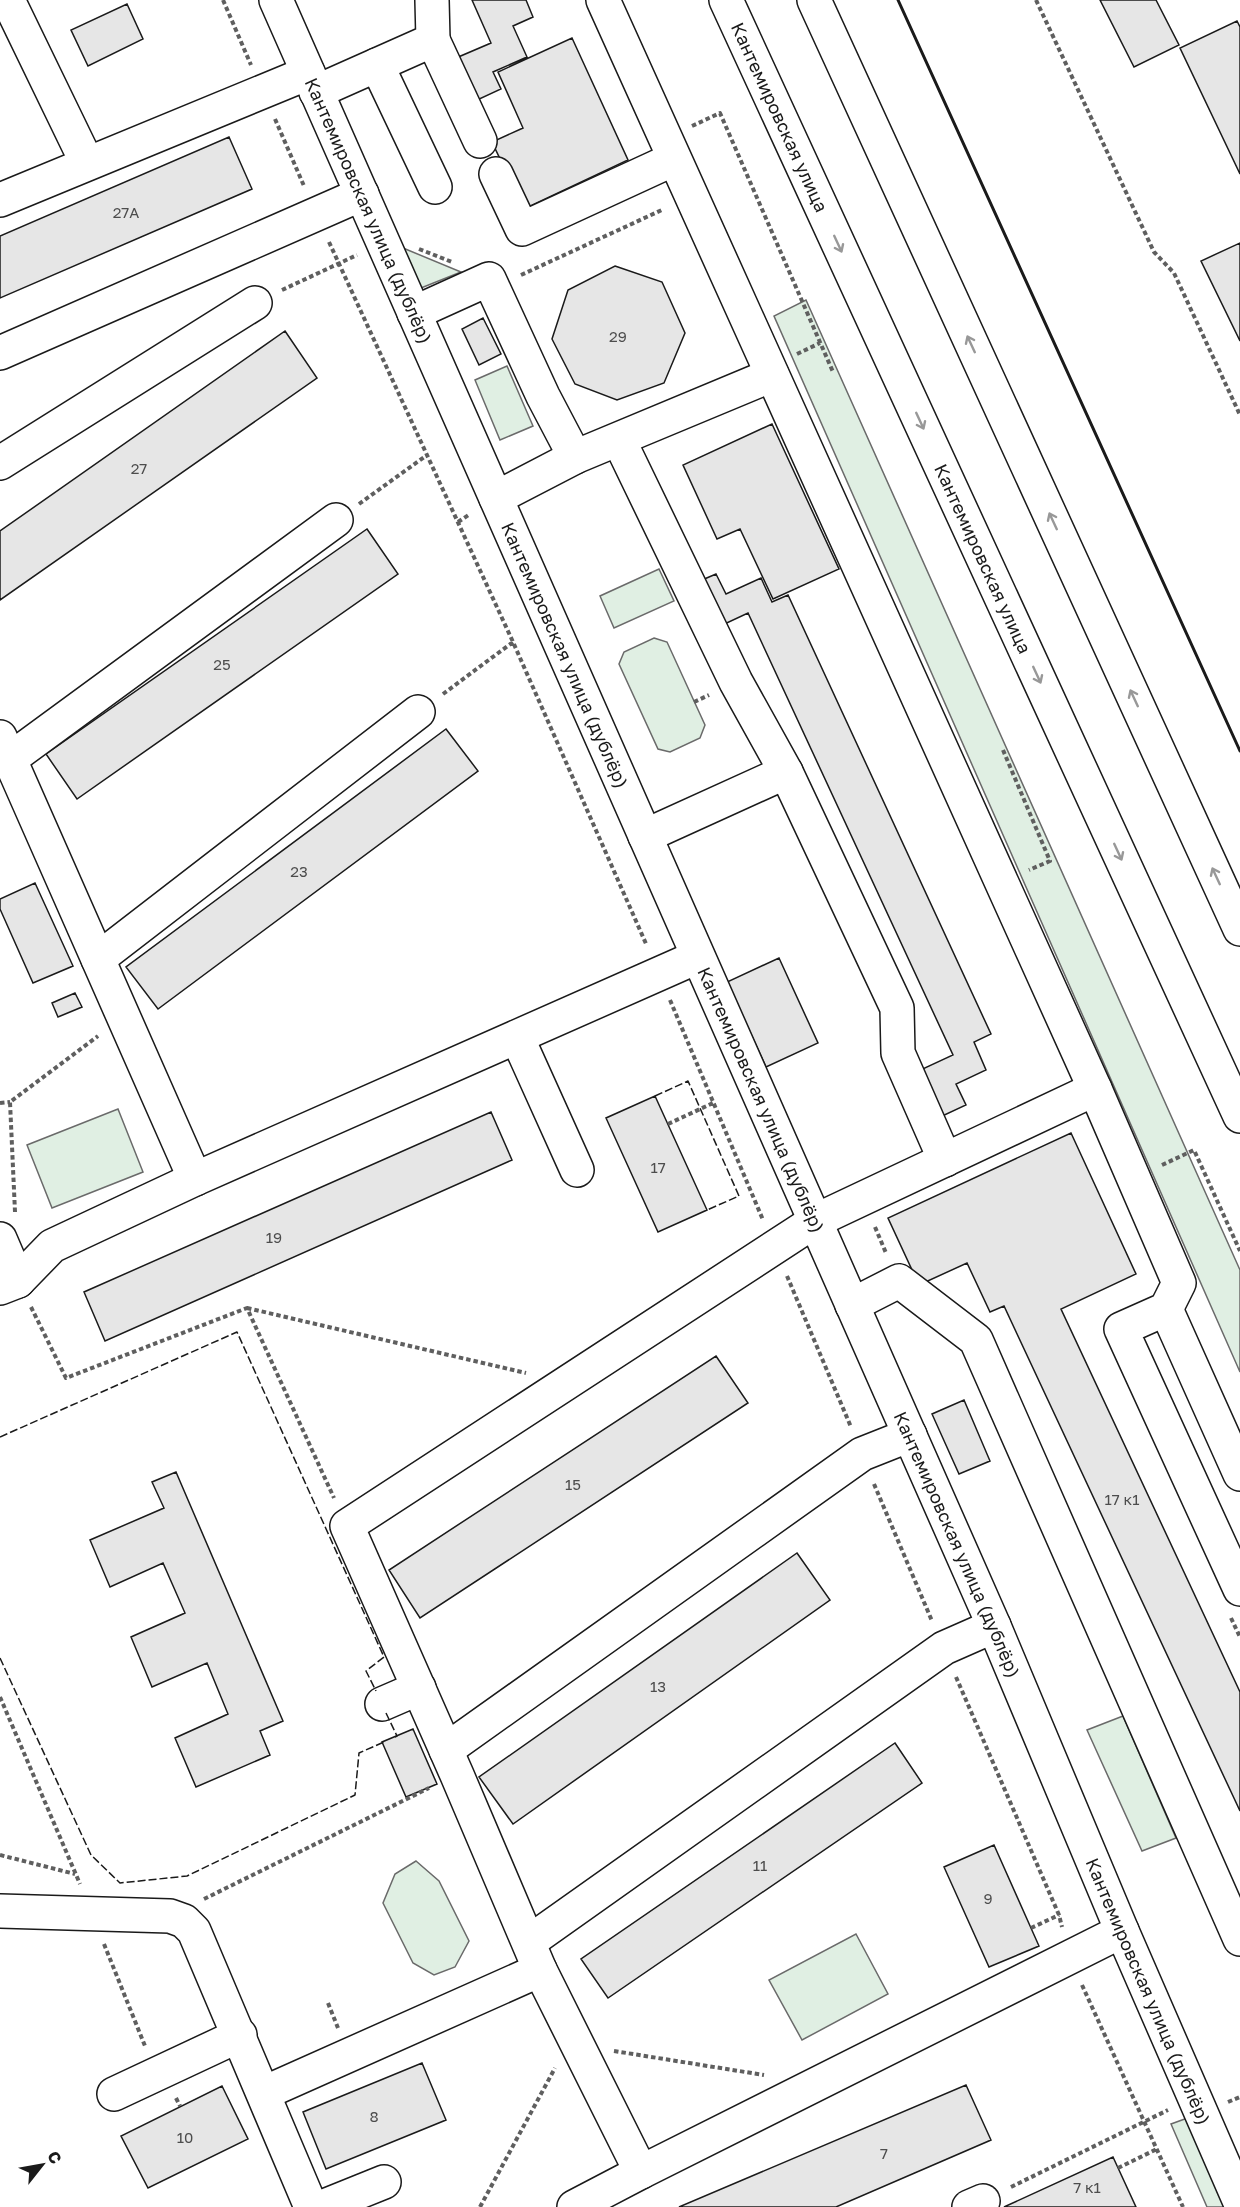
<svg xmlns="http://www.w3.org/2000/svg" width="1240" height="2207" font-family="'Golos Text',sans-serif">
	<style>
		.green { fill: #e0efe3; stroke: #6a6a6a; stroke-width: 1.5 }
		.building { fill: #e6e6e6; stroke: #1a1a1a; stroke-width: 1.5 }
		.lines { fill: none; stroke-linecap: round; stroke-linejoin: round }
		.minor-casing { stroke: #1a1a1a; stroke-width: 36 }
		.major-casing { stroke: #1a1a1a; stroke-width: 36 }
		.path { stroke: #5f5f5f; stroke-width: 4; stroke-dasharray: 4.5 3; stroke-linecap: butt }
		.minor { stroke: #fff; stroke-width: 33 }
		.major { stroke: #fff; stroke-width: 33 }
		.fence { stroke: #1a1a1a; stroke-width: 1.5; stroke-dasharray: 8 3; stroke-linecap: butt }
		.wall { stroke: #1a1a1a; stroke-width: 3 }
		.oneway { stroke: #989898 }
		.labels { text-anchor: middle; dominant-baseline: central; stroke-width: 4.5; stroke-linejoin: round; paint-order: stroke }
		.number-label { font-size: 15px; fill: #4d4d4d }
		.street-label { font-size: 18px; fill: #1a1a1a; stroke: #fff }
	</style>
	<rect width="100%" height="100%" fill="#fff"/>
	<path class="green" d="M403,248l58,24 -40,16z
		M806,300l434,970v102l-466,-1056z
		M507,366l26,60 -33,14 -25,-60z
		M659,569l15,32 -60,27 -14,-32z
		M654,638l13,4 38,83 -5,13 -30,14 -12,-3 -39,-85 5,-12z
		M118,1109l25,63 -91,36 -25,-63z
		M1123,1716l53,122 -34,13 -55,-121z
		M416,1861l23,20 30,60 -14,26 -21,8 -21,-12 -30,-60 12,-29z
		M856,1934l32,60 -86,46 -33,-60z
		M1193,2116l38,91h-24l-36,-83z"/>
	<path class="building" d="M472,0h54l7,17 -20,9 14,31 -34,15 8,17 -26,12 -19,-43 35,-15z
		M1100,0h56l23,45 -45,22z
		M127,4l16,35 -55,27 -17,-36z
		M1237,21l3,6v147l-60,-126z
		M572,38l56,122 -104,49 -32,-67 31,-14 -25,-56z
		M229,137l23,52 -252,109v-62z
		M1240,243v98l-39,-80z
		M615,266l47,16 23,51 -21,50 -47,17 -42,-16 -23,-45 16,-49z
		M483,318l18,36 -22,11 -17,-36z
		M285,331l32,47 -317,222v-69z
		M772,424l67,145 -66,30 -33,-70 -23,10 -34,-74z
		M367,529l31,45 -321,225 -31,-45z
		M716,574l10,20 35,-16 11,24 16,-7 203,439 -17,8 12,28 -30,14 10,21 -28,13 -22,-46 37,-17 -205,-442 -32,15 -21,-45z
		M446,729l32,42 -320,238 -32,-42z
		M35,883l38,83 -40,17 -33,-74v-10z
		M779,958l39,85 -52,24 -39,-85z
		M75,993l7,14 -24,10 -6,-14z
		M655,1096l52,114 -49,22 -52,-114z
		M491,1112l21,48 -407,181 -21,-49z
		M1071,1133l65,141 -75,35 179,383v119l-236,-505 -14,6 -23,-49 -48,22 -31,-67z
		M716,1356l32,47 -328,215 -31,-48z
		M964,1400l26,61 -31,13 -27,-60z
		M176,1472l107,249 -23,10 10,24 -74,32 -21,-49 53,-24 -21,-51 -55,24 -21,-50 54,-24 -22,-50 -53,24 -20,-47 74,-32 -12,-26z
		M797,1553l33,47 -317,224 -34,-47z
		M413,1729l24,55 -31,13 -24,-55z
		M895,1743l27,40 -314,215 -27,-39z
		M994,1845l45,101 -50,21 -45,-100z
		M422,2063l24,57 -120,49 -23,-57z
		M966,2085l25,55 -155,67h-157z
		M222,2086l26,53 -100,49 -27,-52z
		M1113,2157l23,50h-132z"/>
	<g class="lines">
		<g class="minor-casing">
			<g id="minor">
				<path d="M8,0l79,163"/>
				<path id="s1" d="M276,0l718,1626 128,305 118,271"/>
				<path d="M603,0l492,1089 84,194 -13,26 -45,20 119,260"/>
				<path d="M433,40l47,101"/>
				<path d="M377,65l58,122"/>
				<path d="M316,92l117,-52 -1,-40"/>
				<path d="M496,174l26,55 152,-70"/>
				<path d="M0,200l308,-127"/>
				<path d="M414,313l75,-34 54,117 32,61"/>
				<path d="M0,353l362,-159"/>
				<path d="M619,440l117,242 50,90 111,236 1,45 47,107"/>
				<path d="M0,463l255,-160"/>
				<path d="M496,498l79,-41 197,-82"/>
				<path d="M0,737l195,442"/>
				<path d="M10,759l326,-239"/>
				<path d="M645,836l141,-64"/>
				<path d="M98,959l320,-247"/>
				<path d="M517,1037l60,133"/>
				<path d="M0,1239l18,42"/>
				<path d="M0,1288l18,-7 34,-35 143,-67 502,-222"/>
				<path d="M852,1305l47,-24 77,59 264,599"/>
				<path d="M1166,1309l74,165"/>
				<path d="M382,1704l37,-16"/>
				<path d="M446,1750l416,-296 48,-19"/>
				<path d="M0,1911l170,5 14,5 10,10 117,276"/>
				<path d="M529,1942l415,-294 50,-22"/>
				<path d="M540,1970l-83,-195 -110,-249 468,-305 280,-132"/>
				<path d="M264,2093l276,-123 101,202 481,-241"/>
				<path d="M114,2094l126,-59"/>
				<path d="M322,2207l62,-25"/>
				<path d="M574,2207l67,-35"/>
				<path d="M969,2207l14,-6"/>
			</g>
		</g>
		<g class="major-casing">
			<g id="major">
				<path id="s2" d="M726,0l514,1116"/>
				<path d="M814,0l426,929"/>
			</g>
		</g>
		<path class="path" d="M223,0l28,65
			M1036,0l118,252 20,21 66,142
			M275,119l29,67
			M692,126l28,-13 113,259
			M329,242l184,400 134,304
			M419,249l33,13
			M521,275l143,-66
			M282,290l75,-35
			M797,354l23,-11
			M359,504l68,-49
			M458,522l12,-8
			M443,694l70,-52
			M694,702l15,-7
			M1003,750l47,111 -21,9
			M670,1000l93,220
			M0,1103l10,-1
			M668,1124l45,-21
			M1162,1165l32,-15 46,101
			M15,1212l-5,-110 88,-66
			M875,1227l11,26
			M787,1276l64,151
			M31,1307l35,71 181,-70 87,190
			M247,1308l279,65
			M874,1484l58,137
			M1231,1618l9,19
			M956,1677l103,238 3,12
			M0,1697l80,187
			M0,1855l75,19
			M204,1899l225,-111
			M1031,1928l28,-13
			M104,1944l41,102
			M1082,1985l101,222
			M328,2003l10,25
			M614,2051l150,24
			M176,2098l4,8
			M1228,2102l12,-5
			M1118,2168l39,-19
			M1011,2187l157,-77
			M480,2207l75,-139"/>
		<use href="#minor" class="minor"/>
		<use href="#major" class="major"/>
		<path class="fence" d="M655,1096l33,-15 51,115 -32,14
			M0,1437l237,-105 147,325 -18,14 10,20
			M0,1658l91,197 29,28 67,-7 168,-81 4,-42 25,-11
			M386,1713l11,23 -2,1"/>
		<path class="wall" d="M898,0l342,751"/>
	</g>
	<defs><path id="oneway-shaft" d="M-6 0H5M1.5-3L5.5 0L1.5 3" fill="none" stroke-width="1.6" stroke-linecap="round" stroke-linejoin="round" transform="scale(1.5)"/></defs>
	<g class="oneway">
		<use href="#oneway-shaft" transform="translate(838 244) rotate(65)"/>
		<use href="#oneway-shaft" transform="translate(971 344) rotate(-115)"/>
		<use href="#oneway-shaft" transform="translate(920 421) rotate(65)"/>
		<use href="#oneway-shaft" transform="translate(1053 521) rotate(-115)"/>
		<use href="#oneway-shaft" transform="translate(1037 675) rotate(65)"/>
		<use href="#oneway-shaft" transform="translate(1134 698) rotate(-115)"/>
		<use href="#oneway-shaft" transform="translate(1118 852) rotate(65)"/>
		<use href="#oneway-shaft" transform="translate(1216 876) rotate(-115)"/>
	</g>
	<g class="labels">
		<g class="number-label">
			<text x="126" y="212">27А</text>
			<text x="618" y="336">29</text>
			<text x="139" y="468">27</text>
			<text x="222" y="664">25</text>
			<text x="299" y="871">23</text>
			<text x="658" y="1167">17</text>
			<text x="274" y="1237">19</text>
			<text x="573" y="1484">15</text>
			<text x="1122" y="1499">17 к1</text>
			<text x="658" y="1686">13</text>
			<text x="760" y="1865">11</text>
			<text x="988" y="1898">9</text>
			<text x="374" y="2116">8</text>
			<text x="185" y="2137">10</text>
			<text x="884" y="2153">7</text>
			<text x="1087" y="2187">7 к1</text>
		</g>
		<g class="street-label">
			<text stroke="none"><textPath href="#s2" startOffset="129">Кантемировская улица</textPath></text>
			<text stroke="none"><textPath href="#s1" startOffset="230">Кантемировская улица (дублёр)</textPath></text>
			<text stroke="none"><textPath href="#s2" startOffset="615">Кантемировская улица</textPath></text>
			<text stroke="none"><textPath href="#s1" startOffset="716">Кантемировская улица (дублёр)</textPath></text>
			<text stroke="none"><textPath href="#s1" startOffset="1202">Кантемировская улица (дублёр)</textPath></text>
			<text stroke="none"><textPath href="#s1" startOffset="1688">Кантемировская улица (дублёр)</textPath></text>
			<text stroke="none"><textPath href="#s1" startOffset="2174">Кантемировская улица (дублёр)</textPath></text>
		</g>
	</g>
	<g transform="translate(42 2165) rotate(59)" stroke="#ffffff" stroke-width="4.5" paint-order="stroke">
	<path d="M0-4.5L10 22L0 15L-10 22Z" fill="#1a1a1a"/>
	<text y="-9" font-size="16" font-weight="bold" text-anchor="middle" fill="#1a1a1a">С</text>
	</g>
</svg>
